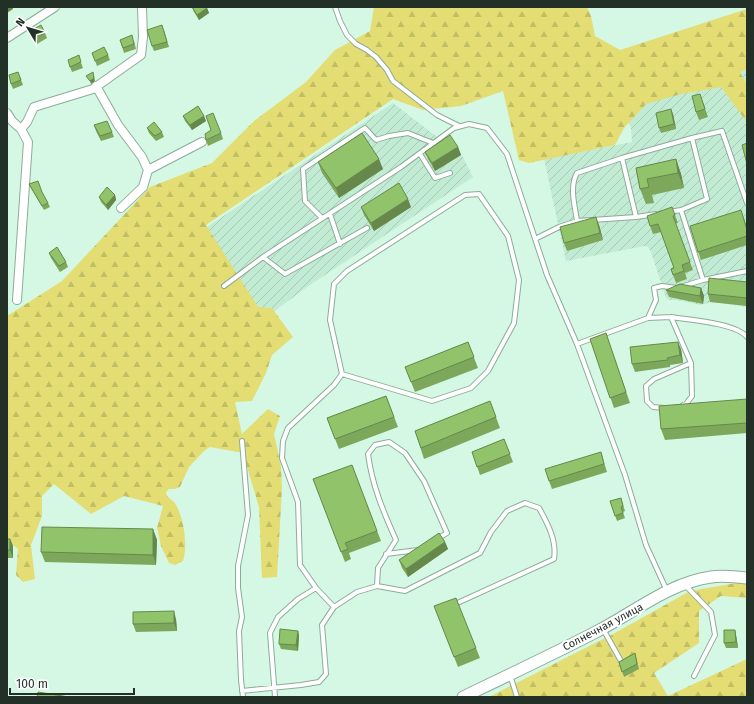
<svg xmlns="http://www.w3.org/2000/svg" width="754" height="704" font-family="'Fira Sans',sans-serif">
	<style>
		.industrial { fill: url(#industrial-furrows) }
		.forest { fill: url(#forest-firs) }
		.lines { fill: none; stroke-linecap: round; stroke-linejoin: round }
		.lane-casing { stroke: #8cac9a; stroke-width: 6 }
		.street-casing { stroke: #8cac9a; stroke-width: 10 }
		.secondary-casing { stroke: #8cac9a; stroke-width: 13 }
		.lane { stroke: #fff; stroke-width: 4 }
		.street { stroke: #fff; stroke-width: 8 }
		.secondary { stroke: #fff; stroke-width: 11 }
		.wall { fill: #7da85c }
		.shaded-wall { fill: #66884b }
		.building { fill: #91c36b; stroke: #66884b }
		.labels { text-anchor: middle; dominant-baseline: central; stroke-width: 4; stroke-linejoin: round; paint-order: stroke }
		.street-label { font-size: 11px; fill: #233028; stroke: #fff }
	</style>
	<defs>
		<pattern id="industrial-furrows" width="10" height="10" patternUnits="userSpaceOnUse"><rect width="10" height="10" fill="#c2ebd4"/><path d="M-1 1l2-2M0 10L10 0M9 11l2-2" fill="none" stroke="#a6cab6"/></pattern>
		<pattern id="forest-firs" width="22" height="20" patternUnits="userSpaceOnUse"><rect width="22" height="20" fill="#e3dd73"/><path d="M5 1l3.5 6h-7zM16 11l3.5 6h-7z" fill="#c2be64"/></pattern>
	</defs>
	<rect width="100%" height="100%" fill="#d5f8e4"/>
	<path class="industrial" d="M737,67l10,2v238l-36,-5 -10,3 -24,-5h-7l-4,-2 -15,-46 -3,-5 -3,-1 -79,15 -22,-102 88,-17 -1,-14 -7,-15z
		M393,103l70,54 10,20 -166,110 -51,38 -58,-92z"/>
	<path class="forest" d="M374,7h213l4,9 4,20 25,14 127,-41v60l-7,3 7,13v35l-1,1 -25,-34 -40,7 -35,10 -22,24 -9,17 -86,18 -10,-3 -16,-69 -42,15 -38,4 -30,-11 -187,126 52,82 14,1 21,29 -21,18 -6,18 -14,28 -17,1 7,32 26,-25 12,7 -6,18 7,32 1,23 -5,88 -15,1 -3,-71 -16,-54 -33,-6 -6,4 -15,16 -9,20 -5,2h-6l-3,3 1,4c3,3 7,5 9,9 8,14 12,41 7,56l-8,4 -6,-2 -8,-17 -4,-18 6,-22 -39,-10 -33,18 -37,-30 -12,12v20l-11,29 4,34 -12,3 -7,-7 2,-26 -11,-9v-224l55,-35 88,-94 62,-24 42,-42 52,-39 29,-32 35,-19z
		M742,582h5v16l-26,-2 -22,15v32l-45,30 14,23 79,-37v38h-258l124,-63 77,-43z"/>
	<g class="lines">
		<g class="lane-casing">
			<path id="lane" d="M335,7l5,14 7,14 9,9 11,6 9,7 11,13 6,11 44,34 22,11
				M692,138l30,-7 25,72
				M420,154l15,24 15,-5
				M622,158l70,-20 15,61 -26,11
				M669,212l12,-2 22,70 44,-9
				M330,214l10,30
				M322,218l-17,-17 -2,-32 62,-41 11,12 13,-4 19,-3 25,10
				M577,221c-2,-15 -8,-34 0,-48l45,-15 14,59
				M535,239l24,-12 18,-6 59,-4 20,-3
				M263,257l22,17 82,-46
				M224,286l39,-29 138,-90 53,-39 15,-4 18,4 20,26 40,121 30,69 48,131 21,70 21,46
				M671,317c18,3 65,6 76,20
				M648,318l23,-1 20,46 -37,16 -8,7 1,15 6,6 11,1
				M577,344l71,-26 8,-18 -2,-12 8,-2 15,2 26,-8
				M683,405l3,-1 6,-8 -1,-33
				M242,441l6,74 -10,51v22l4,29 -3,14 2,49 2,17
				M386,554l32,-4
				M377,586l1,-18 18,-28c-13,-29 -24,-55 -28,-86l7,-9 14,-3 16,11 19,28 23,52 -10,6
				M686,586l25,26 4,23 -21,41
				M334,607l-18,-19 -16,-23 -2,-63 -16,-44 1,-17 5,-13 46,-43 8,-11 -12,-54 4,-36 13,-13 118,-76 14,-1 29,42 11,44 -5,43 -26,48 -17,17 -39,13 -90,-27
				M603,629l18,32
				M510,675l7,22
				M242,691l59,-6 18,-3 7,-8 -4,-49 12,-18 23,-15 20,-6 28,5 75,-38 11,-21 16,-21 18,-8 14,5c9,16 18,33 15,51l-101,46
				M275,697l-5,-64 8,-16 20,-18 18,-11"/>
		</g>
		<g class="street-casing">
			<path id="street" d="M7,38l48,-31
				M96,86l22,39 24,32 6,13 54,-28
				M7,113l5,8 9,8
				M121,208l22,-21 5,-17
				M17,300l11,-158 -7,-13 6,-7 7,-15 59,-18 48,-34 2,-18 -1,-30"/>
		</g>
		<g class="secondary-casing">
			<path id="secondary" d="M463,697c44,-21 88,-42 131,-64 38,-19 74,-50 117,-56 12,-2 24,0 36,1"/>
		</g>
		<use href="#lane" class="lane"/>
		<use href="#street" class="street"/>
		<use href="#secondary" class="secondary"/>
	</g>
	<path class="wall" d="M192,7l15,1 2,5 -10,7 -5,-8z
		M32,30l13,3 2,5 -10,6z
		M164,30l5,17 -15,4 -2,-5z
		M120,40l14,1 2,8 -12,4z
		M92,53l16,2 2,5 -13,6z
		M80,60l3,8 -11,4 -2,-5z
		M18,72l5,13 -10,4 -2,-5z
		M700,94l8,23 -9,3 -3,-8z
		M673,114l3,15 -15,4 -2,-5z
		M183,116h21l2,5 -14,9 -7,-9z
		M94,125l18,7 2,5 -13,4 -5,-10z
		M147,128l15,4 2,5 -8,4 -7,-8z
		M221,133l2,6 -15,7 -2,-6z
		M458,147l3,8 -26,16 -7,-12 -3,-7z
		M676,159l5,15 3,14 -32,7 2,8 -8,1 -6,-15 -4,-21z
		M318,162l65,7 -44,29 -17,-25z
		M29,184l13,9 6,10 2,4 -6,3 -13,-22z
		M115,195l1,5 -8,10 -7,-8 -2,-5z
		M361,207h50l-37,24 -10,-16z
		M672,207l6,16h-3l18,47 -8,3 2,6 -11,4 -5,-14 3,-1 -13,-36 -8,2 -3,-8z
		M744,218l3,10v17l-46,15 -3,-8z
		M599,225l4,15 -36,11 -3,-8z
		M49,253l17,9 2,5 -8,5 -9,-14z
		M747,282v24l-37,-4 -2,-8z
		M701,288l3,8 -1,8 -34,-7 -3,-7z
		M606,333l24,70 -16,5 -24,-69z
		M468,342l10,26 -63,24 -10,-25z
		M681,349l2,14 -13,2v2l-35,5 -3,-8z
		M386,396l12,31 -59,22 -12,-31z
		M747,399v34l-82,7 -4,-11z
		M490,401l10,27 -76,31 -9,-28z
		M504,439l9,23 -33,13 -8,-23z
		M601,452l6,20 -55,17 -3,-8z
		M352,465l29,76 -32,12 2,6 -6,3 -32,-83z
		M621,498l4,13 -2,1 2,6 -8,3 -7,-20z
		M153,529l4,11 -1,25 -111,-3 -4,-10z
		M7,539h3l3,7v12h-6z
		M445,542l3,7 -40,28 -6,-9 -3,-8z
		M434,606l42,42 4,10 -22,9z
		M176,619l1,12 -41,1 -3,-8z
		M735,630l1,5 2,13h-12l-2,-5z
		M298,631l1,5 -1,15 -17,-2 -2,-5z
		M635,653l4,16 -15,8 -5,-15z"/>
	<path class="shaded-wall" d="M7,7h6v2l-6,4z
		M207,8l2,5 -10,7 -2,-5z
		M93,72l2,9 -4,3 -1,-3z
		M671,109l2,5 3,15 -2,-5z
		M204,116l2,5 -14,9 -2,-5z
		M458,147l3,8 -26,16 -3,-8z
		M379,159l4,10 -44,29 -3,-10z
		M676,159l5,15 3,14 -6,-15z
		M115,195l1,5 -8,10 -2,-5z
		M408,199l3,8 -37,24 -3,-8z
		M596,217l3,8 4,15 -3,-7z
		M701,288l3,8 -1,8 -3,-8z
		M678,342l3,7 2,14 -3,-8z
		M153,529l4,11 -1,25 -3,-10z
		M10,539l3,7v12l-3,-8z
		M445,542l3,7 -40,28 -2,-8z
		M174,611l2,8 1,12 -3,-8z
		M735,630l1,5 2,13 -2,-6z
		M298,631l1,5 -1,15 -2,-6z"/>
	<path class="building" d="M192,7h15v1l-10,7z
		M41,25l4,8 -10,5 -3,-8z
		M162,25l5,17 -15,4 -5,-16z
		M132,35l2,9 -11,4 -3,-8z
		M104,47l4,8 -13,6 -3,-8z
		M79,55l2,7 -11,5 -2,-7z
		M18,72l3,8 -10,4 -2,-9z
		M93,72l1,6 -4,3 -4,-5z
		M700,94l5,15 -9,3 -4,-16z
		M198,106l6,10 -14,9 -7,-9z
		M671,109l3,15 -15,4 -3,-15z
		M213,113l8,20 -15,7 -1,-6 6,-4 -5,-14z
		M107,121l5,11 -12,4 -6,-11z
		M154,122l8,10 -7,4 -8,-8z
		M362,133l17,26 -43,29 -18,-26z
		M450,135l8,12 -26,16 -7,-11z
		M747,143v21l-5,-19z
		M676,159l2,14 -31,6 2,8 -9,2 -4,-21z
		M38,181l4,11 6,11 -6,3 -13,-22z
		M399,183l9,16 -37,24 -10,-16z
		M107,187l8,8 -9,10 -7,-8z
		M672,207l3,8 -2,1 17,46 -8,3 2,6 -11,4 -2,-6 3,-1 -16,-44 -8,2 -3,-10z
		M741,210l6,20v6l-49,16 -8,-26z
		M596,217l4,16 -36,10 -4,-16z
		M57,247l9,15 -7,4 -10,-13z
		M709,278l38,4v16l-39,-4z
		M680,284l21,4 -1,8 -34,-6z
		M606,333l20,59 -16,6 -20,-59z
		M468,342l6,15 -63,25 -6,-15z
		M678,342l2,13 -13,3 1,2 -36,4 -2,-17z
		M386,396l8,21 -59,22 -8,-21z
		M747,399v24l-86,6 -2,-23z
		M490,401l6,16 -75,31 -6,-17z
		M504,439l6,15 -33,13 -5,-15z
		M601,452l3,12 -55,17 -4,-12z
		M352,465l25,66 -32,12 3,6 -7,3 -28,-73z
		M621,498l2,8 -2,1 2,6 -8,3 -5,-15z
		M42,527l111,2v26l-112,-3z
		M439,533l6,9 -39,27 -7,-9z
		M7,539h3v11h-3z
		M456,598l20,50 -22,9 -20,-51z
		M174,611v12l-41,1v-12z
		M280,629l18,2 -2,14 -17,-1z
		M724,630h11l1,12 -12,1z
		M635,653l2,11 -15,8 -3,-10z
		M38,692l31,5h-32z"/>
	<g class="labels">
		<g class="street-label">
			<text transform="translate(603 627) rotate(-28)">Солнечная улица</text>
		</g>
	</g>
	<rect width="754" height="704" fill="none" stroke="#233028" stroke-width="16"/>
	<g transform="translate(28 28) rotate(308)" stroke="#ffffff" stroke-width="3" paint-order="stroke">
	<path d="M0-3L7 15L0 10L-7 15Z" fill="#233028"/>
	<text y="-6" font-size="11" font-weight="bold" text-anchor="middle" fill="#233028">N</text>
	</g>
	<path d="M10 688v6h124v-6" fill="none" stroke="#233028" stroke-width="2"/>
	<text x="16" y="688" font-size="12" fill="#233028" stroke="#ffffff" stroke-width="3" paint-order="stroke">100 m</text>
</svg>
